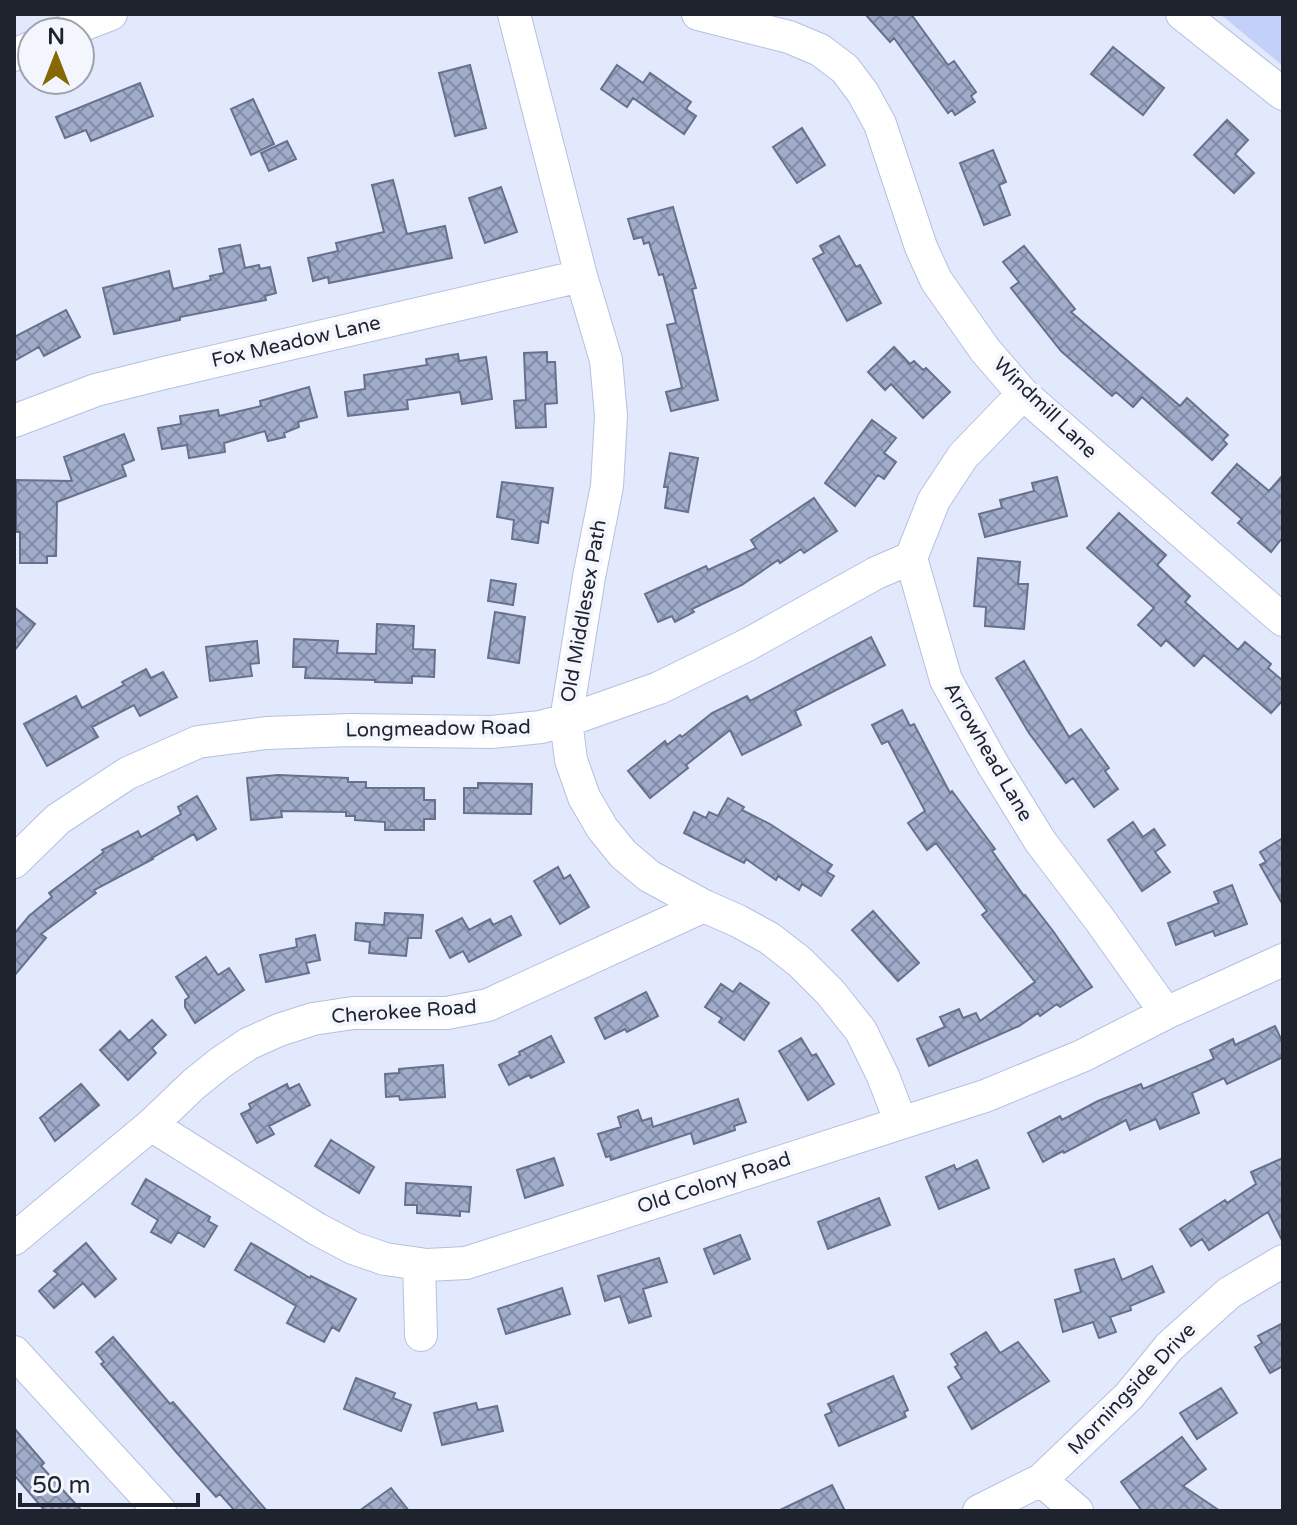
<svg xmlns="http://www.w3.org/2000/svg" width="1297" height="1525" font-family="'Varela Round',sans-serif">
	<style>
		.grass { fill: #c3d1f9 }
		.building { fill: url(#building-cross-hatch); stroke: #67718e; stroke-width: 2 }
		.lines { fill: none; stroke-linecap: round; stroke-linejoin: round }
		.minor-casing { stroke: #b5c0e0; stroke-width: 34 }
		.minor { stroke: #fff; stroke-width: 32 }
		.labels { text-anchor: middle; dominant-baseline: central; stroke-width: 8; stroke-linejoin: round; paint-order: stroke }
		.street-label { font-size: 20px; fill: #1e232e; stroke: #f4f6fd }
	</style>
	<defs>
		<pattern id="building-cross-hatch" width="8" height="8" patternUnits="userSpaceOnUse" patternTransform="scale(2)"><rect width="8" height="8" fill="#a1accb"/><path d="M0 0l8 8M0 8l8-8" fill="none" stroke="#838ca5"/></pattern>
	</defs>
	<rect width="100%" height="100%" fill="#e2e9fd"/>
	<path class="grass" d="M1220,14h63v52z"/>
	<path class="building" d="M865,14h46l37,51 6,-4 22,31 -5,4 4,6 -20,13 -3,-5 -4,3 -54,-75 -4,4z
		M1113,47l51,41 -21,27 -52,-41z
		M470,65l16,63 -31,8 -16,-63z
		M617,65l26,18 7,-10 41,29 -5,7 10,7 -12,18 -51,-36 -6,9 -26,-18z
		M140,83l13,33 -62,25 -5,-11 -21,8 -9,-21z
		M253,99l21,45 -23,11 -20,-46z
		M1227,120l21,20 -13,14 19,19 -20,20 -40,-38z
		M802,128l23,37 -28,18 -24,-36z
		M287,141l9,18 -27,12 -8,-18z
		M993,150l13,32 -7,3 11,30 -26,10 -24,-62z
		M393,180l14,54 38,-8 7,32 -123,25 -1,-6 -15,4 -5,-23 30,-7 -2,-8 48,-11 -12,-47z
		M501,187l16,45 -32,11 -16,-45z
		M673,207l23,81 -4,1 26,111 -47,11 -5,-19 16,-4 -15,-63 9,-2 -13,-49 -4,1 -10,-33 -5,2 -2,-7 -8,2 -6,-20z
		M839,236l17,31 4,-2 21,38 -34,18 -34,-62 11,-6 -4,-7z
		M240,245l5,23 14,-3 1,4 10,-2 6,26 -11,3 1,4 -86,17v3l-66,14 -11,-46 66,-17 4,18 38,-9 -1,-4 14,-3 -5,-24z
		M1024,246l51,63 -4,3 109,94 7,-8 41,37 -5,5 4,4 -15,16 -70,-63 -9,10 -17,-15 -4,4 -51,-45 -50,-63 8,-6 -16,-20z
		M66,310l14,27 -36,19 -5,-9 -25,14v-24z
		M894,347l16,17 4,-3 9,9 3,-2 24,24 -27,26 -32,-34 -6,6 -17,-18z
		M547,352v10h8l2,41 -12,1 1,23 -30,1 -2,-27 12,-1 -2,-47z
		M458,354l1,7 27,-4 6,42 -30,5 -2,-12 -53,8 1,9 -60,7 -3,-24 20,-3 -1,-14 63,-10 -1,-6z
		M309,387l8,30 -19,5 1,5 -15,6 1,4 -17,4 -3,-10 -41,12 1,9 -36,6 -2,-13 -25,4 -4,-21 23,-4 -1,-8 38,-6 1,6 42,-10 -1,-5z
		M872,420l24,18 -12,15 12,9 -12,17 -6,-4 -23,31 -30,-23z
		M124,434l10,26 -12,5 4,11 -69,26 -1,54h-9v7h-27v-31h-4v-52l56,1 -8,-24z
		M670,453l28,5 -10,54 -23,-4 3,-21h-4z
		M1237,464l32,27 14,-16v62l-12,15 -33,-29 4,-4 -30,-26z
		M1057,477l10,39 -82,21 -6,-23 23,-6 -2,-8 34,-9 -2,-8z
		M502,482l51,6 -5,35 -7,-2 -3,22 -26,-4 2,-19 -17,-3z
		M814,498l23,33 -33,22 -3,-4 -21,14 -2,-3 -36,25 -50,24 2,3 -19,10 -3,-6 -14,6 -13,-28 61,-28 2,4 48,-22 -5,-8z
		M1119,513l47,42 -9,10 33,31 -5,6 53,48 7,-8 26,22 -3,4 15,13v19l-12,13 -67,-58 -10,11 -28,-26 -5,6 -23,-21 16,-17 -67,-60z
		M978,558l42,4 -2,22h10l-4,45 -39,-3 1,-19 -12,-1z
		M491,580l25,4 -3,21 -25,-4z
		M14,607l21,17 -21,27z
		M495,612l30,5 -6,46 -31,-5z
		M377,624l37,2 -1,23 22,1 -1,27 -22,-1v7l-37,-1v-2l-70,-2 1,-11h-13l1,-28 44,2 -1,12 39,1z
		M871,637l14,28 -90,46 6,14 -59,30 -12,-25 -44,35 2,3 -38,30 -22,-27 37,-30 2,4 13,-10 2,2 30,-24 35,-17 3,5z
		M257,641l2,22 -9,1 2,12 -42,5 -4,-34z
		M1024,661l45,76 12,-8 28,39 -4,3 13,18 -24,18 -21,-29 -7,5 -37,-50 -33,-55z
		M146,669l5,9 12,-6 14,25 -37,19 -6,-11 -42,22 6,10 -51,29 -23,-42 52,-28 6,12 42,-23 -2,-3z
		M902,710l8,16 4,-2 36,69 2,-2 43,58 -3,2 32,45 1,-1 28,36 39,56 -32,20 -3,-3 -17,12 -2,-3 -19,13 -90,40 -12,-27 28,-12 -5,-10 19,-8 4,9 13,-5 4,8 55,-39 -53,-67 5,-4 -51,-68 -9,7 -19,-27 17,-12 -37,-70 -6,3 -10,-19z
		M278,775l70,3v4h18v6h58v12h11v19h-11v11h-39v-8l-30,-2v-4h-9v-4l-65,-1 1,6 -31,3 -4,-42z
		M478,783l54,1 -1,30 -67,-1v-25h14z
		M197,796l19,33 -19,11 -3,-6 -42,24 1,1 -59,31 2,3 -55,41 5,4 -32,38v-42l15,-18 23,-19 -3,-4 55,-41 -2,-2 36,-19 3,6 40,-23 -3,-7z
		M728,798l16,9 -2,3 28,14 62,41 -5,7 7,4 -13,20 -19,-12 -3,6 -21,-14 -2,4 -30,-21 -2,4 -60,-30 10,-21 12,6 3,-6 9,4z
		M1133,822l10,15 11,-8 11,16 -10,7 15,20 -28,19 -34,-51z
		M1283,838v67l-23,-40 6,-3 -6,-10z
		M558,867l6,12 6,-4 19,32 -29,17 -26,-43z
		M1232,885l15,39 -32,12 -2,-5 -37,14 -8,-22 51,-20 -5,-11z
		M873,911l46,52 -21,18 -46,-51z
		M385,913l38,2 -2,23h-13l-2,18 -37,-3 1,-11 -15,-2 1,-17 28,2z
		M511,916l10,19 -52,27 -6,-11 -13,7 -14,-27 26,-13 7,12 21,-11 3,6z
		M315,935l5,25 -14,3 3,10 -43,9 -6,-27 37,-8 -1,-8z
		M206,957l12,18 11,-7 15,22 -49,33 -10,-16v-7l4,-3 -13,-20z
		M740,983l29,20 -25,37 -25,-18 3,-4 -17,-11 16,-23 12,8z
		M646,992l12,24 -31,16 -2,-3 -20,10 -10,-21z
		M152,1020l14,15 -14,13 4,5 -28,27 -28,-30 20,-19 9,10z
		M1275,1026l8,17v14l-56,27 -3,-6 -32,15 7,20 -39,16 -4,-10 -26,11 -4,-10 -62,33 -1,-2 -20,11 -15,-29 32,-17 2,4 36,-19 43,-17 2,5 71,-30 -4,-9 23,-11 2,6z
		M551,1036l13,26 -33,16 -2,-3 -20,10 -10,-20 21,-10 -1,-3z
		M801,1038l11,18 4,-2 18,30 -26,16 -29,-49z
		M443,1065l2,32 -45,3 -1,-4 -13,1 -1,-23 14,-1v-4z
		M81,1084l18,21 -44,36 -15,-23z
		M287,1084l2,5 10,-5 11,21 -41,21 5,8 -17,9 -16,-29 10,-5 -2,-5z
		M738,1099l8,23 -12,4 1,4 -41,14 -3,-11 -80,27 -1,-4 -4,1 -8,-23 23,-7 -3,-10 20,-7 4,11 9,-3 2,9z
		M331,1140l43,27 -15,26 -44,-27z
		M554,1158l9,27 -38,13 -8,-28z
		M1283,1158v84l-15,-30 -59,38 -7,-11 -11,7 -11,-17 45,-29 2,3 29,-19 -5,-12z
		M977,1160l12,28 -50,21 -13,-32 28,-12 2,5z
		M146,1179l64,38 -2,4 9,5 -13,21 -26,-15 -7,11 -20,-11 7,-12 -26,-16z
		M406,1183l65,4 -2,25 -9,-1v5l-43,-3v-8h-12z
		M879,1198l11,27 -62,24 -10,-27z
		M740,1235l10,24 -36,15 -10,-25z
		M86,1243l30,36 -21,18 -12,-14 -29,25 -15,-17 19,-17 -4,-3z
		M251,1243l59,35 1,-2 45,23 -17,32 -7,-4 -8,15 -37,-19 9,-17 -61,-36z
		M659,1258l8,24 -24,7 8,27 -22,7 -9,-27 -15,5 -7,-25z
		M1114,1259l8,21 30,-14 12,26 -34,14 1,4 -21,7 6,15 -17,6 -6,-16 -30,10 -8,-32 26,-8 -6,-22z
		M562,1288l8,26 -64,20 -8,-25z
		M1283,1323v43l-13,7 -15,-26 7,-4 -4,-7z
		M986,1332l14,21 18,-11 31,39 -77,48 -24,-42 14,-9 -7,-11 3,-2 -7,-11z
		M113,1337l57,67 3,-2 94,109h-32l-15,-17 -4,3 -39,-44 -76,-89 3,-2 -8,-10z
		M893,1376l15,34 -4,2 2,5 -67,29 -14,-31 7,-3 -4,-8z
		M356,1378l39,15 -2,5 18,7 -10,26 -57,-22z
		M1221,1388l16,25 -40,26 -17,-26z
		M476,1403l2,7 19,-4 6,25 -61,14 -8,-32z
		M14,1428l30,35 -3,3 41,45h-37l-31,-36z
		M1182,1437l24,32 -23,17 37,25h-78l-21,-29z
		M832,1485l13,26h-67z
		M391,1488l18,23h-50z"/>
	<g class="lines">
		<g class="minor-casing">
			<path id="minor" d="M514,14l67,262 25,84 5,56 -4,70 -18,91 -23,143 5,40 13,37 18,31 21,26 26,22 55,30 34,15 31,17 31,24 30,30 31,39 22,45 18,47
				M698,14l91,23 31,13 25,19 18,24 17,31 41,123 15,33 49,70 38,44 260,226
				M1182,14l101,80
				M64,32l47,-18
				M14,55l18,-8
				M1023,394l-60,62 -29,44 -23,58 35,122 46,83 48,78 60,79 66,93
				M14,421l82,-31 64,-16 421,-98
				M14,862l44,-43 70,-46 70,-31 68,-9 85,-3 140,2 50,-5 36,-10 82,-29 88,-43 129,-72 35,-15
				M151,1125l166,104 36,19 32,11 42,6 39,-2 519,-167 97,-40 84,-43 117,-53
				M14,1239l137,-114 43,-41 26,-21 28,-19 31,-14 34,-11 40,-6h94l41,-8 216,-99
				M419,1264l2,71
				M14,1352l146,159
				M1041,1480l36,31
				M979,1511l62,-31 88,-84 40,-49 60,-54 54,-32"/>
		</g>
		<use href="#minor" class="minor"/>
	</g>
	<g class="labels">
		<g class="street-label">
			<text transform="translate(296 342) rotate(-13)">Fox Meadow Lane</text>
			<text transform="translate(1045 408) rotate(44)">Windmill Lane</text>
			<text transform="translate(584 611) rotate(-80)">Old Middlesex Path</text>
			<text transform="translate(438 729) rotate(-1)">Longmeadow Road</text>
			<text transform="translate(988 752) rotate(60)">Arrowhead Lane</text>
			<text transform="translate(404 1012) rotate(-4)">Cherokee Road</text>
			<text transform="translate(714 1183) rotate(-18)">Old Colony Road</text>
			<text transform="translate(1132 1389) rotate(-46)">Morningside Drive</text>
		</g>
	</g>
	<rect width="1297" height="1525" fill="none" stroke="#1e232e" stroke-width="32"/>
	<g transform="translate(56 56)"><circle r="38" fill="#f4f6fd" stroke="#9ea2aa" stroke-width="2"/>
	<path d="M0-6L14 30L0 20L-14 30Z" fill="#866905"/>
	<text y="-12" font-size="22" font-weight="bold" text-anchor="middle" fill="#1e232e">N</text>
	</g>
	<path d="M20 1493v12h178v-12" fill="none" stroke="#1e232e" stroke-width="4"/>
	<text x="32" y="1493" font-size="24" fill="#1e232e" stroke="#f4f6fd" stroke-width="6" paint-order="stroke">50 m</text>
</svg>
